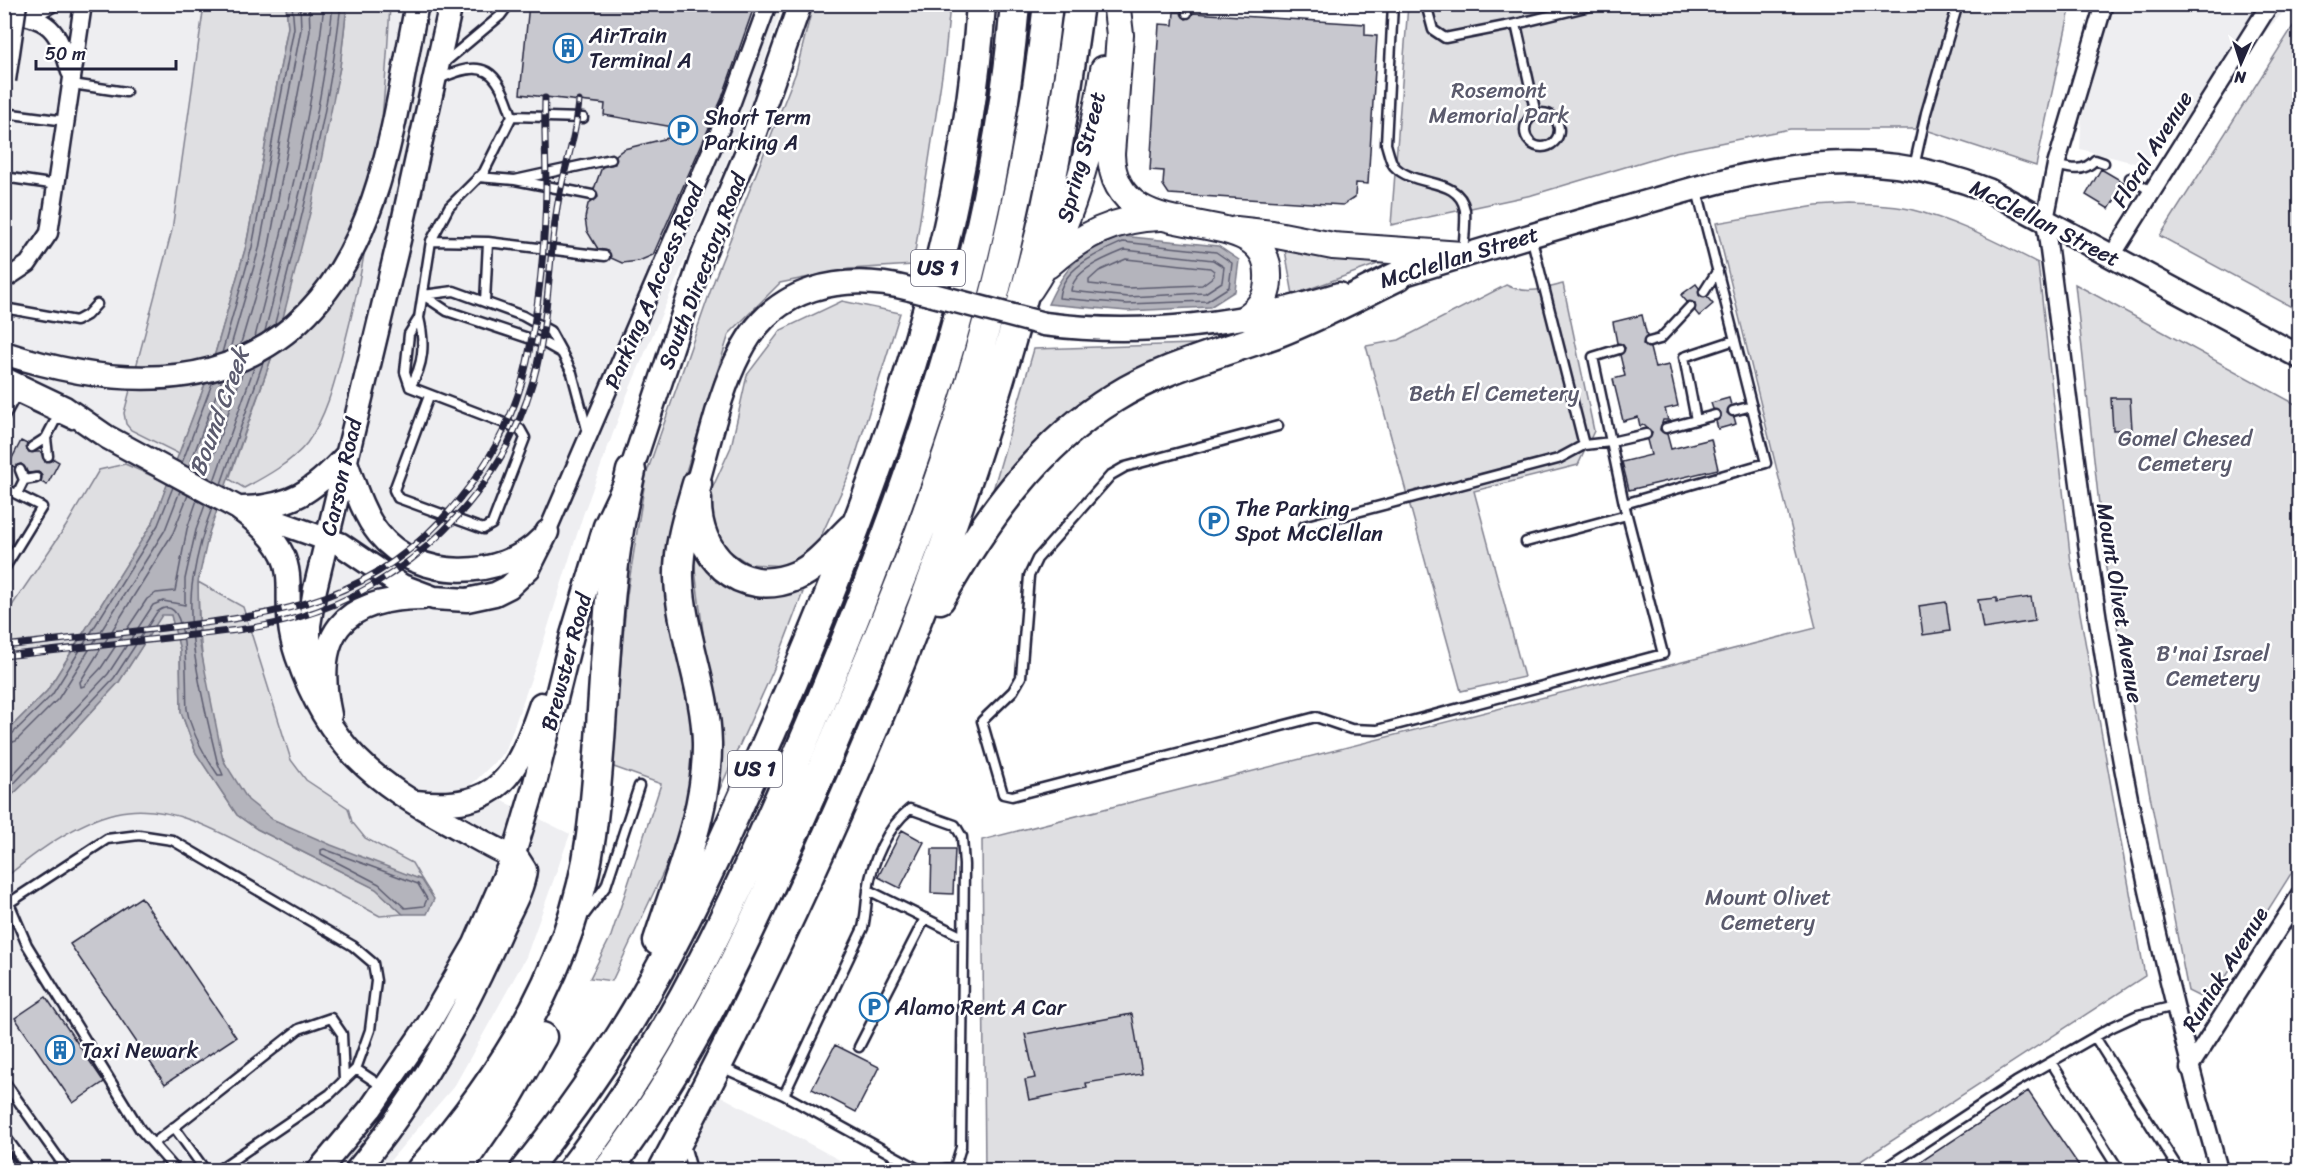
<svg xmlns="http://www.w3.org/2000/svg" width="2304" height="1175" font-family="Sriracha,sans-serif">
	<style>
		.built { fill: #eeeef1 }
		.green { fill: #dfdfe2; stroke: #80808e; stroke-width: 1.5 }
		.water { fill: #b4b4bc; stroke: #7a7a88; stroke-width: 1.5 }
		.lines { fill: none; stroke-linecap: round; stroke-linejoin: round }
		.shore { stroke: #5c5c6f; stroke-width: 1.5 }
		.building { fill: #c8c8cf; stroke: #22223b; stroke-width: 1.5 }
		.lane-casing { stroke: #22223b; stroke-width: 13 }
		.street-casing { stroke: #22223b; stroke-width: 21 }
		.secondary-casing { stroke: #22223b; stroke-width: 27 }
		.primary-casing { stroke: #22223b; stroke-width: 30 }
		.highway-casing { stroke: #22223b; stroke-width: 33 }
		.lane { stroke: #fff; stroke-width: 8 }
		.street { stroke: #fff; stroke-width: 16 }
		.secondary { stroke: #fff; stroke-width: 22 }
		.primary { stroke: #fff; stroke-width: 26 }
		.highway { stroke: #fff; stroke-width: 28 }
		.rail-casing { stroke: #22223b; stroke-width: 7 }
		.rail { stroke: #fff; stroke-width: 4.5; stroke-dasharray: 14; stroke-linecap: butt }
		.secondary-bridge-casing { stroke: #22223b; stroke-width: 27; stroke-linecap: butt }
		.secondary-bridge { stroke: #fff; stroke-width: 22 }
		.labels { text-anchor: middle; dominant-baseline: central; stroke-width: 5; stroke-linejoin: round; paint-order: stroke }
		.shield { fill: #fff; stroke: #646476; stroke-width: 1.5 }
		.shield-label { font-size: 21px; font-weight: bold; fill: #22223b }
		.poi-label { font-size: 22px; fill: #22223b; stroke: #fff; text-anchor: start }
		.park-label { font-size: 22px; fill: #5b5b6d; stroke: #fff }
		.street-label { font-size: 22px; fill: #22223b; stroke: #fff }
		.water-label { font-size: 24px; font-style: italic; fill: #5c5c6f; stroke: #fff }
	</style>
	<rect width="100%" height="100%" fill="#fff"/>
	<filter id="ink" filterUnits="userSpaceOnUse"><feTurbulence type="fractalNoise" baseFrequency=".0167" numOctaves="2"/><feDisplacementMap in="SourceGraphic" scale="12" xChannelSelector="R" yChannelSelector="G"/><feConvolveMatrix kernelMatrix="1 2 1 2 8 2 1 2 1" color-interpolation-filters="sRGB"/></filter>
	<g filter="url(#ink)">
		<path class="built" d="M5,5h778l-37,112 -119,278 -44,120 -45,144 -33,93 -34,33 99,49 -44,123 -71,128 -73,85h-377z
			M2099,5h191l-148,160 -62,-16 5,-100z
			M719,1095l139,75h-176z"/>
		<path class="green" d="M204,5h82l2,22 -42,219 -36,125 -31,83 -48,-24 -5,-6 -2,-11 48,-183z
			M347,5h43c-6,113 -16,226 -45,337 -9,34 -17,72 -38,101 -15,19 -42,34 -63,45l-15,-9 47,-134 64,-278z
			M813,5h137l-5,51 -32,209 -64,4 -69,14 -51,51 -50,160 -12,96 31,132 -10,88 -18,48 -58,123 -22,-3 21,-42 50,-152 -50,-18 16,-171 19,-120 69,-197 81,-206z
			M1408,5h663l-35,161 -113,-37h-133l-115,23 -143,43 -141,30z
			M2299,17v294l-139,-75z
			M1849,204c20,1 41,1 60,5 46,11 87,33 129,54l33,300 74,413 -298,194h-862l-3,-330 834,-212 -100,-405 100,-17z
			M1285,250l98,12 -90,33z
			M1563,284l31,147 -16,34 -104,26 50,186 -63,14 -95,-345 33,-6 107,-55c20,10 37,4 57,-1z
			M2075,284l224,122v455l-89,141 -22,-11 -82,-422z
			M842,301l58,12 -50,160 -33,72 -30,21 -38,-2 -30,-20 -12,-44 24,-53 16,-72 34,-45z
			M1195,344l-99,49 -103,97 41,-141z
			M125,464l43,19 -15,39 -106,169 -42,42v-117l61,-90 33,-56z
			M693,554l24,28 39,13 47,-3 -30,79 -54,120 -1,-42z
			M198,582l45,25 48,153 15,20 42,28 4,14 13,16 47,25 10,17c-45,-17 -142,-46 -174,-79 -42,-44 -49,-160 -50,-219z
			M162,614l9,1 9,35 1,62 15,41 41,62 20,14 119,60 27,25 -23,2c-34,-18 -68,-36 -102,-53 -44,-23 -98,-58 -150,-52 -42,4 -91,40 -123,67v-76l30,-29 84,-91z"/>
		<path class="water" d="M286,5h61l-7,62 -28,138 -36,140 -67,188 -11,49 1,59 24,119 25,40 24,19 59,26 91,35 12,19 -7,15h-24l-27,-25 -119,-60 -20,-14 -41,-62 -15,-41 -1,-62 -9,-35h-9l-43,67 -84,91 -30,29v-69l42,-42 106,-169 57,-151 36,-125 42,-219z
			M1122,236l96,10 21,14 -4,31 -25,16 -83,4 -79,-7c20,-44 32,-49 74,-68z"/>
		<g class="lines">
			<path class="shore" d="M1123,242l93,10 16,11 -3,24 -22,14 -80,3 -68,-6c2,-30 41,-46 64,-56z
				M1125,250l88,10 11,7 -2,15 -17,11 -77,4 -57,-6c2,-21 37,-34 54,-41z
				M1126,259l84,9 4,3v5l-12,9 -74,3 -39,-4v-4l10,-9z
				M275,323c27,-106 54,-210 66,-319
				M265,331c28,-108 57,-215 68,-327
				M255,337c28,-110 58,-220 69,-333
				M241,343l27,-92 42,-220 -1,-27
				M230,349l29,-100 42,-220 -1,-25
				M222,353l30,-106 42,-219 -2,-24
				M182,463l31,-82
				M189,467l33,-88
				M197,471l35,-95
				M206,476l37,-105
				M214,481l41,-116
				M221,484l43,-124
				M188,495l-15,38 -93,149 1,5 3,-1 17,-18 46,-69 9,-6 19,-2 12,-62 10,-29
				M4,737l7,-2 41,-40 106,-170 15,-38
				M4,745l12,-4 42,-42 107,-169 15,-39
				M4,784l104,-110 45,-69 10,-4 22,4v-26l11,-49 9,-25
				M4,794l110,-116 43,-66c35,-27 28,84 30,97 4,24 18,47 31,66h5l-6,-14c-12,-52 -33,-130 -24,-182 4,-24 10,-48 19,-71
				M324,849l94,35 9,15 -3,7 -19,2 -26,-24 -58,-30v-4z"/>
		</g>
		<path class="building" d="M529,4h226l-33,94 -69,157 -14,6 -17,2 -11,-5 -3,-7 -10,-2 -11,-18 -2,-13 3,-14 10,-7 -4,-8 8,-22 13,-3 1,-9 8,-6 72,-18 -92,-16 1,-11 -85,-10z
			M1174,12h7l5,7 7,-6 172,11v11l12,1 -9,148 -12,-1 -1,14 -12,8 -174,-11 -6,-9 1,-14 -14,-1 9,-146 14,1z
			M2101,169l24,14 -16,26 -23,-14z
			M1696,284l3,4v7l8,2 6,7 -14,12 -4,-5v-8l-8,-1 -6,-7z
			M1642,315l5,21 -4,8 7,4 5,20 14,-3 9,41 -13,3 3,11h-5l-3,10 7,4 4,15 40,-10 7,30 -89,21 -7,-28 29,-7 -4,-15 5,-7 -8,-8 -4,1 -2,-9 -15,4 -10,-42 12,-3 -5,-21 5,-7 -8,-5 -4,-21z
			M1729,398l2,7 -4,8 7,4 2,7 -18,5 -2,-8 5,-4v-4l-8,-4 -2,-6z
			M2111,398h19l2,31 -19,1z
			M21,441l6,3 2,8h12l4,10 9,-3 5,3 -12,23 -6,-3 1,-6 -3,-4 -11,1 -7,-9 -7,3 -5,-3z
			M2031,597l4,24 -52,8 -5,-29 19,-2v4z
			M1946,602l4,29 -27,4 -4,-29z
			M902,830l22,12 -24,46 -22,-11z
			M932,849h23l-2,45 -22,-1z
			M141,897l95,140 -71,47 -95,-140z
			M46,997l58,85 -31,21 -58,-85z
			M1132,1014l10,60 -56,9 1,5 -58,12 -4,-20 10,-2 -10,-44z
			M835,1045l44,22 -23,45 -44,-23z
			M2028,1091l54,79h-174z"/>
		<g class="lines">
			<g class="lane-casing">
				<path id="lane" d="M1393,4l-7,140c2,6 4,17 8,22 20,22 65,10 71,44 1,14 -1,29 -2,42
					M1426,4l7,26 12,8 71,-14 20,90
					M1187,13v-9
					M1516,24l82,-20
					M444,63l56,-47 9,-12
					M72,84l54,8
					M1525 130a17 17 0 1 1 34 0a17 17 0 1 1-34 0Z
					M4,113l62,8
					M512,116l71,2
					M2056,165c15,4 27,8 39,-5l9,3
					M1914,167l12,-54 32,-109
					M4,177l53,8
					M478,177l37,3
					M2130,178l22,14
					M592,195l-77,-15 96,-21
					M1531,236l53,209 27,-3 13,62
					M431,241l57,1 117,14
					M1704,292l14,-22
					M423,295l24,16 99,33 16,9 10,20 16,60
					M423,295l31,-4 69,25 27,15 11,20
					M485,302l3,-60
					M4,308l72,13 11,-6 10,-11
					M419,318c6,25 5,47 -9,69l-5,-15 4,-38 10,-16 12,-77 18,-34 35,-35 28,-56c-15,-47 -27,-59 -75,-36
					M1649,342l11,-3 30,-32
					M1619,349l-26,8 18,85 35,-8
					M410,387l110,42 5,9 -33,86 -9,5 -85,-31 -4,-8 35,-94
					M4,392l68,32
					M1733,411l19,-5
					M4,417l11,-20
					M1696,420l-12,-63 51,-17
					M1278,426l-153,41 -14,8 -74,84 -8,17 -8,101 -8,14 -31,30 21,73 9,2 304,-79 35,12 26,1 286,-76 -39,-150 142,-41 -69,-273
					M1666,428l49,-13
					M46,438l2,18
					M32,447l14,-9 11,-21
					M24,480l12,-2
					M4,488l38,19 -38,62
					M17,494l7,-14 -4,-10
					M1304,526l254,-67 26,-14
					M1526,542l101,-27
					M868,890l95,47
					M585,914l21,-28 33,-100
					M2095,1037l84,133
					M859,1047l66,-129
					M2051,1062l68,108
					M721,1067l63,28 136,75h18
					M356,1069l27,18
					M4,1081l63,89
					M784,1095l79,-167c3,-13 3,-24 5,-37 3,-28 20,-65 42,-82l45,16 7,12 2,28 -3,282 -6,20 -16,3
					M174,1127l31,43
					M4,1135l26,35
					M153,1144l146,-115 32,-11 11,16 2,46
					M685,1145l7,25
					M4,1157l10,13
					M176,1170l-36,-41 -113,-184 -18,-42 98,-64 32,-4 33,5 181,106 20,17 3,18 -6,49 -14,39 -26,25 -112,76
					M1882,1170l134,-88 96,-55 26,-12 37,-9"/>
			</g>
			<g class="street-casing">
				<path id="street" d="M2104,4l-48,161 -11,55c18,133 33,267 53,400 28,186 69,370 121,550
					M4,13c46,4 54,16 66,59
					M30,15l20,-11
					M2111,257l159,-253
					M4,280l24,-16 21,-31 34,-229
					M547,532l185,-430 36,-98
					M2189,1068l111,-173"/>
			</g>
			<g class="secondary-casing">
				<path id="secondary" d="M1382,281c77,-24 153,-47 230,-69 136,-39 237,-76 376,-22l312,167
					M1044,324c98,13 201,0 295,-30
					M4,353c167,54 307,27 369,-153 21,-60 31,-133 44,-196
					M4,379l61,29 42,29 131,71 102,36 62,42 32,12 33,2 28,-6 14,-7 20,-19 18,-36
					M345,459c9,25 17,54 34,75 38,47 122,47 163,4
					M697,484c13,-43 22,-91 43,-131 33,-67 103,-81 170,-64
					M238,508c79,57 35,77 59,148 31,90 76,126 156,169 22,12 43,25 65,34l7,11c-2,20 -16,42 -24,60 -38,87 -83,167 -144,240
					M243,508c48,-1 70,-17 102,-51
					M309,664v-39l6,-36 84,-349 52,-236
					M330,715c-17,-80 11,-117 92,-117
					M415,802c85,9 102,-27 126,-98
					M319,1170l52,-62 57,-83 47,-81 38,-87 21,-70 38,-152 33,-109 26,-55 70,-211 53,-125 46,-131"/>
			</g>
			<g class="primary-casing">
				<path id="primary" d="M1117,9l3,26 -9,119c3,105 161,38 157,125 0,17 -7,28 -21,38
					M1236,230l36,4 61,12 129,9
					M1048,265c33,-30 68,-47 112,-48
					M1030,289c43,-64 62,-144 74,-220"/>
			</g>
			<g class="highway-casing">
				<path id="highway" d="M697,499c-2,55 42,101 99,77 22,-9 39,-32 56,-48
					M940,599c44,-77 97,-154 174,-201 51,-32 109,-45 165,-66 41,-16 80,-37 119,-56
					M658,941c20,-63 50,-130 49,-198 -1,-56 -26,-109 -28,-165 -1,-33 9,-63 18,-94
					M421,1170c84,-95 153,-206 170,-334 16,-121 10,-246 40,-365
					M457,1170l51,-74 34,-59
					M525,1170c40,-51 79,-105 112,-161 55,-93 98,-194 141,-292 98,-226 187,-465 203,-713
					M572,1170c102,-133 171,-285 236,-439 100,-235 186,-469 207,-727
					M608,1170c93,-123 155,-264 216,-405 30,-70 60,-140 87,-210 68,-178 116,-362 137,-551
					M663,1170c157,-296 296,-610 377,-937 18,-75 28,-152 39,-229"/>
			</g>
			<use href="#lane" class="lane"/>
			<use href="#street" class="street"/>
			<use href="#secondary" class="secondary"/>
			<use href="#primary" class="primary"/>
			<use href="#highway" class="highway"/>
			<g class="rail-casing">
				<path id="rail" d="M4,646c54,-6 107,-12 160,-18 121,-14 211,-27 294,-127 33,-40 58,-88 69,-139 12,-55 18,-116 19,-173 0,-31 -2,-61 -1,-91
					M4,656c58,-6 115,-13 172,-19 40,-5 81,-7 120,-19 113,-33 204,-123 237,-237 15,-53 15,-111 23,-166 5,-39 20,-75 23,-114"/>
			</g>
			<use href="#rail" class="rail"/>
			<g class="secondary-bridge-casing">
				<path id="secondary-bridge" d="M4,80l11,-76
					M910,289l134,35"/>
			</g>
			<use href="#secondary-bridge" class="secondary-bridge"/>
		</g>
	</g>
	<defs>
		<g id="building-ring" transform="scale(1.5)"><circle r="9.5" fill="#fff" stroke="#1f6fb2" stroke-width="1.5"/><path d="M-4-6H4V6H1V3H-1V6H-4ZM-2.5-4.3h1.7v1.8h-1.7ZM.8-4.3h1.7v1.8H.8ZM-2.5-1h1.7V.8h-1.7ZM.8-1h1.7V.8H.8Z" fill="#1f6fb2"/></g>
		<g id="parking-ring" transform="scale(1.5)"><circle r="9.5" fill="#fff" stroke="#1f6fb2" stroke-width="1.5"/><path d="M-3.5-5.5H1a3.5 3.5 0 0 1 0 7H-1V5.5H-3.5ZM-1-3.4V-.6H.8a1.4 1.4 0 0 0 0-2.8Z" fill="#1f6fb2"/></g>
	</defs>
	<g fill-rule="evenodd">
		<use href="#building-ring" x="568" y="48"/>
		<use href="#parking-ring" x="683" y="130"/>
		<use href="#parking-ring" x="1214" y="521"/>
		<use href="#parking-ring" x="874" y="1007"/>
		<use href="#building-ring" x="60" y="1050"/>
	</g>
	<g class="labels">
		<g class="shield">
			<rect x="911" y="250" width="54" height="36" rx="4.5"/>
			<rect x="728" y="751" width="54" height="36" rx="4.5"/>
		</g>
		<g class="shield-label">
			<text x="938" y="268">US 1</text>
			<text x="755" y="769">US 1</text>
		</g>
		<g class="poi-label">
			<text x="589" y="35">AirTrain<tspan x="589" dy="25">Terminal A</tspan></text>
			<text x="704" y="117">Short Term<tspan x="704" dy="25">Parking A</tspan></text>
			<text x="1235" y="508">The Parking<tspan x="1235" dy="25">Spot McClellan</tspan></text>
			<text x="895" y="1007">Alamo Rent A Car</text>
			<text x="81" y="1050">Taxi Newark</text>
		</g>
		<g class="park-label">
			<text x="1499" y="90">Rosemont<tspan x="1499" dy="25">Memorial Park</tspan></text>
			<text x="1494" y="393">Beth El Cemetery</text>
			<text x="2185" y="438">Gomel Chesed<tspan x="2185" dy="25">Cemetery</tspan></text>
			<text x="2213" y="653">B'nai Israel<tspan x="2213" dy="25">Cemetery</tspan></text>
			<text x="1768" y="897">Mount Olivet<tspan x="1768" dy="25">Cemetery</tspan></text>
		</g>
		<g class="street-label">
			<text transform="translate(2152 149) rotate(-58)">Floral Avenue</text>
			<text transform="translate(1081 157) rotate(-75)">Spring Street</text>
			<text transform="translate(2045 223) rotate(27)">McClellan Street</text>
			<text transform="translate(1459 257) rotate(-17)">McClellan Street</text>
			<text transform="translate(702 271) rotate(-69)">South Directory Road</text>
			<text transform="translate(654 286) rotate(-67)">Parking A Access Road</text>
			<text transform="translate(341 477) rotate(-77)">Carson Road</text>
			<text transform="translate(2120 603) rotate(81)">Mount Olivet Avenue</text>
			<text transform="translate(566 662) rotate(-75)">Brewster Road</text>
			<text transform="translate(2225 969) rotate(-58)">Runiak Avenue</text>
		</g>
		<g class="water-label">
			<text transform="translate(219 412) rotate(-70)">Bound Creek</text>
		</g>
	</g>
	<rect width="2304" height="1175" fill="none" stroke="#fff" stroke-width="24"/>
	<rect x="12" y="12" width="2280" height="1151" fill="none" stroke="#22223b" stroke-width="2" filter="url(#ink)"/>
	<g transform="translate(2241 63) rotate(183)" stroke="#ffffff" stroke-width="4.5" paint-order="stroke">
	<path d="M0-4.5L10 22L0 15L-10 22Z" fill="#22223b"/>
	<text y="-9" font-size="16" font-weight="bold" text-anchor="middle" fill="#22223b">N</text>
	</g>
	<path d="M36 60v9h140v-9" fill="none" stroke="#22223b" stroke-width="3"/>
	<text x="45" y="60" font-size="18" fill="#22223b" stroke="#ffffff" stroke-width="4.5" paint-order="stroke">50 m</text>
</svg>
